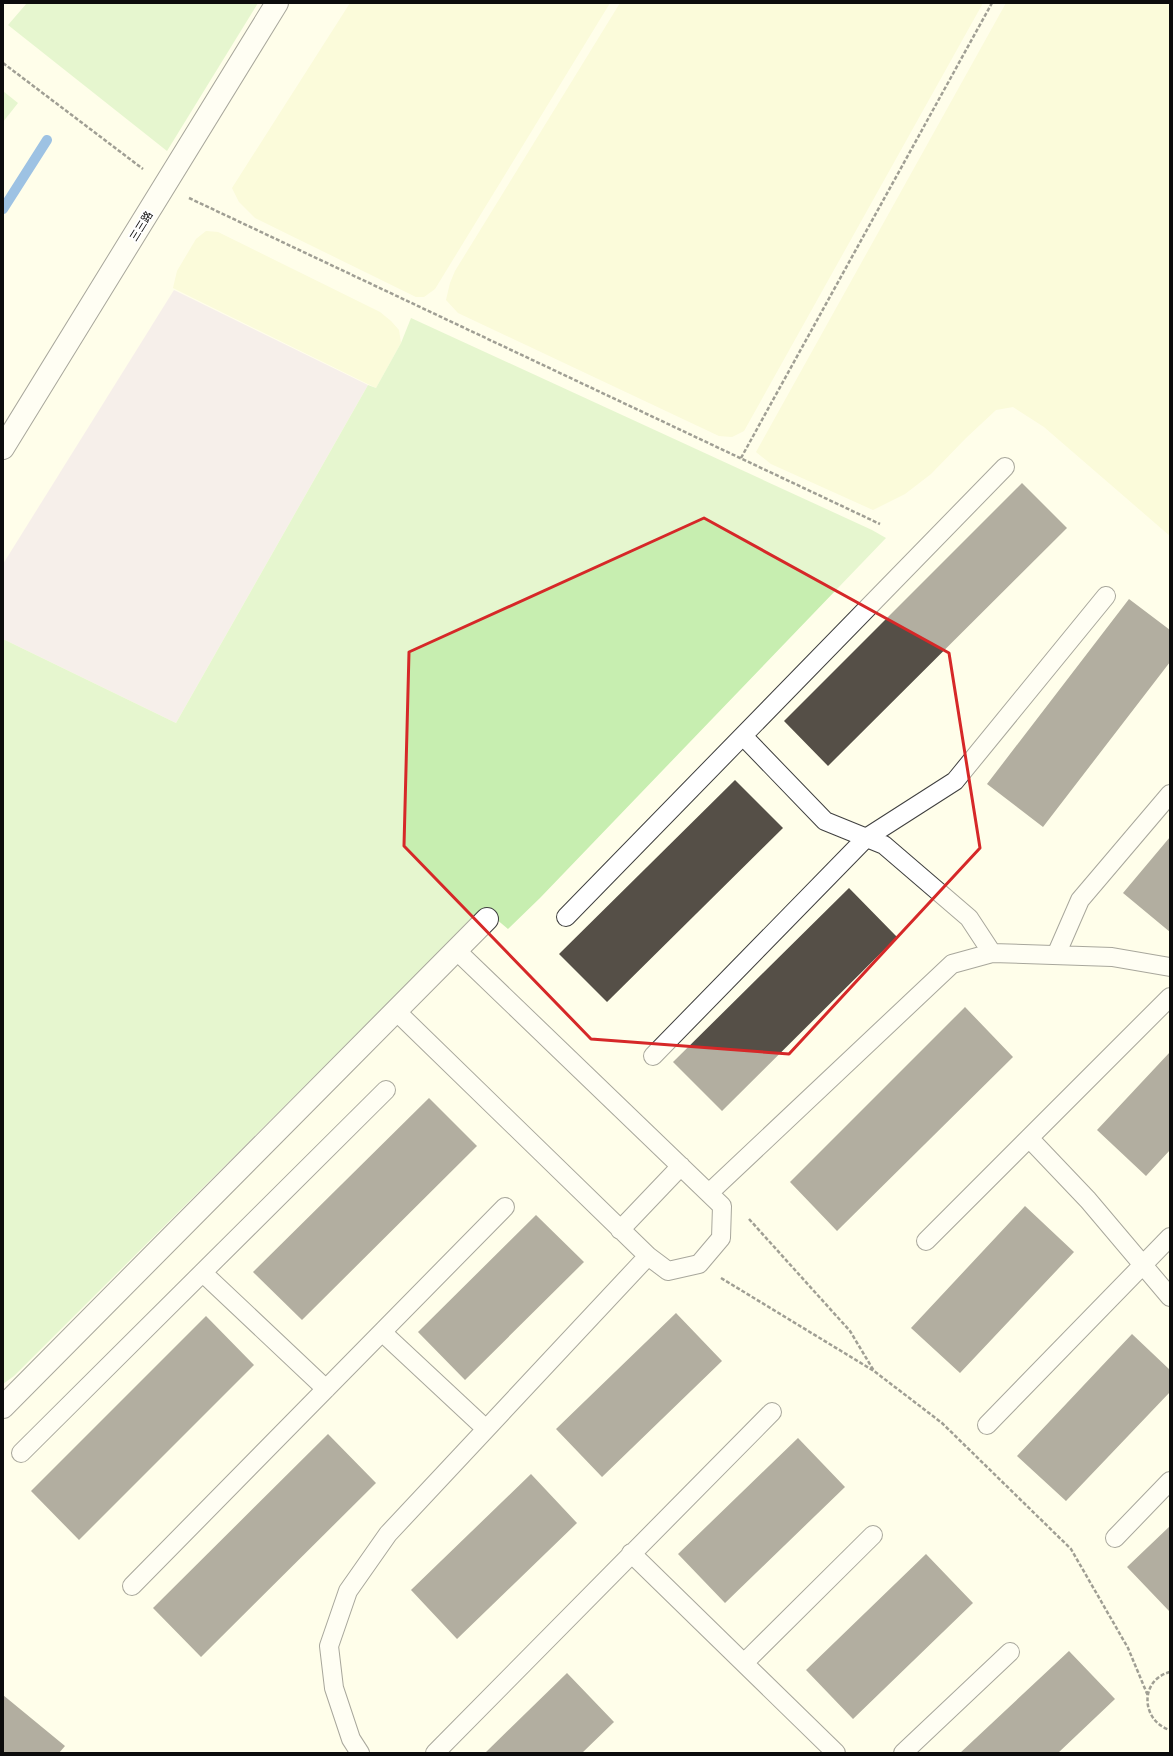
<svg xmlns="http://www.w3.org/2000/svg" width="1173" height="1756" font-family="'PT Serif','Noto Sans SC',serif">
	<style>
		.industrial { fill: #ecdeec }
		.farmland { fill: #f5f8c7 }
		.green { fill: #c7eeb0 }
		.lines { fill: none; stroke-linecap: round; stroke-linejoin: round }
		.stream { stroke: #277adc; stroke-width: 10 }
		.building { fill: #554f47 }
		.service-casing { stroke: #3f3f3f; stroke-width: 20 }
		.minor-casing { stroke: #3f3f3f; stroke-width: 24 }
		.path { stroke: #2e2e2e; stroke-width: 2.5; stroke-dasharray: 4 2; stroke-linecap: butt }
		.service { stroke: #fff; stroke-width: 18 }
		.minor { stroke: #fff; stroke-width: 22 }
		.marked { fill: none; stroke: #d62828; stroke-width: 3; stroke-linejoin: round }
		.labels { text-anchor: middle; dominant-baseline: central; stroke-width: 4; stroke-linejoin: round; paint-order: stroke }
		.street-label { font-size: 11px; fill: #0c0c0c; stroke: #fff }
	</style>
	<rect width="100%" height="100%" fill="#fffeea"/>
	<path class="industrial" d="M174,290l194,95 -192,338 -173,-84v-75z"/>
	<path class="farmland" d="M350,3h260l-175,286 -11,8h-8l-161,-79 -16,-16 -7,-14z
		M620,3h363l-239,428 -12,6 -13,-1 -261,-123 -12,-13 4,-17 5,-12z
		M1006,3h164v533l-126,-109 -31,-20 -17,3 -30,28 -35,36 -26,20 -32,16 -102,-46 -15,-12z
		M206,231l12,1 162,80 11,9 8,9 2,13 -25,45 -203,-100 4,-17 19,-32z"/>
	<path class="green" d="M27,3h231l-91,148 -159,-126z
		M3,91l15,12 -15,19z
		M411,318l461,212 14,8 -346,360 -32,31 -25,-21 -469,468 -11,8v-745l173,84 192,-338 8,3 25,-45z"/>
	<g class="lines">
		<path class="stream" d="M3,209l44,-69"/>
	</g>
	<path class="building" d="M1022,483l45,45 -239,238 -44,-45z
		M1129,599l41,31v32l-127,165 -56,-43z
		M735,780l48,48 -176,174 -48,-48z
		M1170,837v95l-47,-39z
		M849,888l48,49 -175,174 -49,-49z
		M965,1007l48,50 -176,174 -47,-49z
		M1170,1052v98l-24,26 -49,-46z
		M429,1098l48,48 -175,174 -49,-48z
		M1025,1206l49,46 -114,121 -49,-45z
		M536,1215l48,47 -119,118 -47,-48z
		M676,1313l46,48 -120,116 -46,-48z
		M206,1316l48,49 -175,175 -48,-49z
		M1132,1334l38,36v22l-104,109 -49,-45z
		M328,1434l48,49 -175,174 -48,-49z
		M798,1438l47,49 -120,116 -47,-49z
		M531,1474l46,49 -120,116 -46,-49z
		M1170,1526v86l-43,-45z
		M926,1554l47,49 -120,116 -47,-49z
		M1069,1651l46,48 -57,54h-98z
		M567,1673l47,49 -32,31h-97z
		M3,1695l62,51 -6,7h-56z"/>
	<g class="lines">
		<g class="service-casing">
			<path id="service" d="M743,736l82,85 59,24 85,73 23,35
				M566,917l439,-450
				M1056,955l24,-55 90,-106
				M396,1011l252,245 20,15 31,-7 22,-26 1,-32 -266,-256
				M653,1056l213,-218 89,-57 151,-185
				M1029,1138l59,62 82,97
				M709,1193l243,-229 40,-11 120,4 58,10
				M620,1230l61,-64
				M926,1241l244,-244
				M203,1273l123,116
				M382,1332l104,97
				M987,1425l183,-188
				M21,1453l365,-363
				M1115,1538l55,-57
				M631,1553l205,200
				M132,1586l373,-379
				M744,1663l129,-128
				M360,1753l-9,-14 -17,-51 -5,-42 19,-55 40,-57 260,-278
				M435,1753l337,-341
				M903,1753l107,-101"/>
		</g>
		<g class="minor-casing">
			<path id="minor" d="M3,448l274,-445
				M3,1407l484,-488"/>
		</g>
		<path class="path" d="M3,63l140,106
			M189,198l691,326
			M741,458l251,-455
			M749,1219l101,112 24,40
			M721,1278l153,93 68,52 129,126 57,99 20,48
			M1170,1672c-31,8 -29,49 0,58"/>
		<use href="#service" class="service"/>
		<use href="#minor" class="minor"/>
	</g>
	<path d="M0 0H1173V1756H0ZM704,518l245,135 31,195 -191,206 -198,-15 -187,-193 5,-194z" fill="#fffeea" fill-opacity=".55" fill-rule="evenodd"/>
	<path class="marked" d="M704,518l245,135 31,195 -191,206 -198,-15 -187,-193 5,-194z"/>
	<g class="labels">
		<g class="street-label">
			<text transform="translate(141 226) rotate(-58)">三三路</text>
		</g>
	</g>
	<rect width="1173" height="1756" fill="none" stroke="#0c0c0c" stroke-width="8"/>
</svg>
